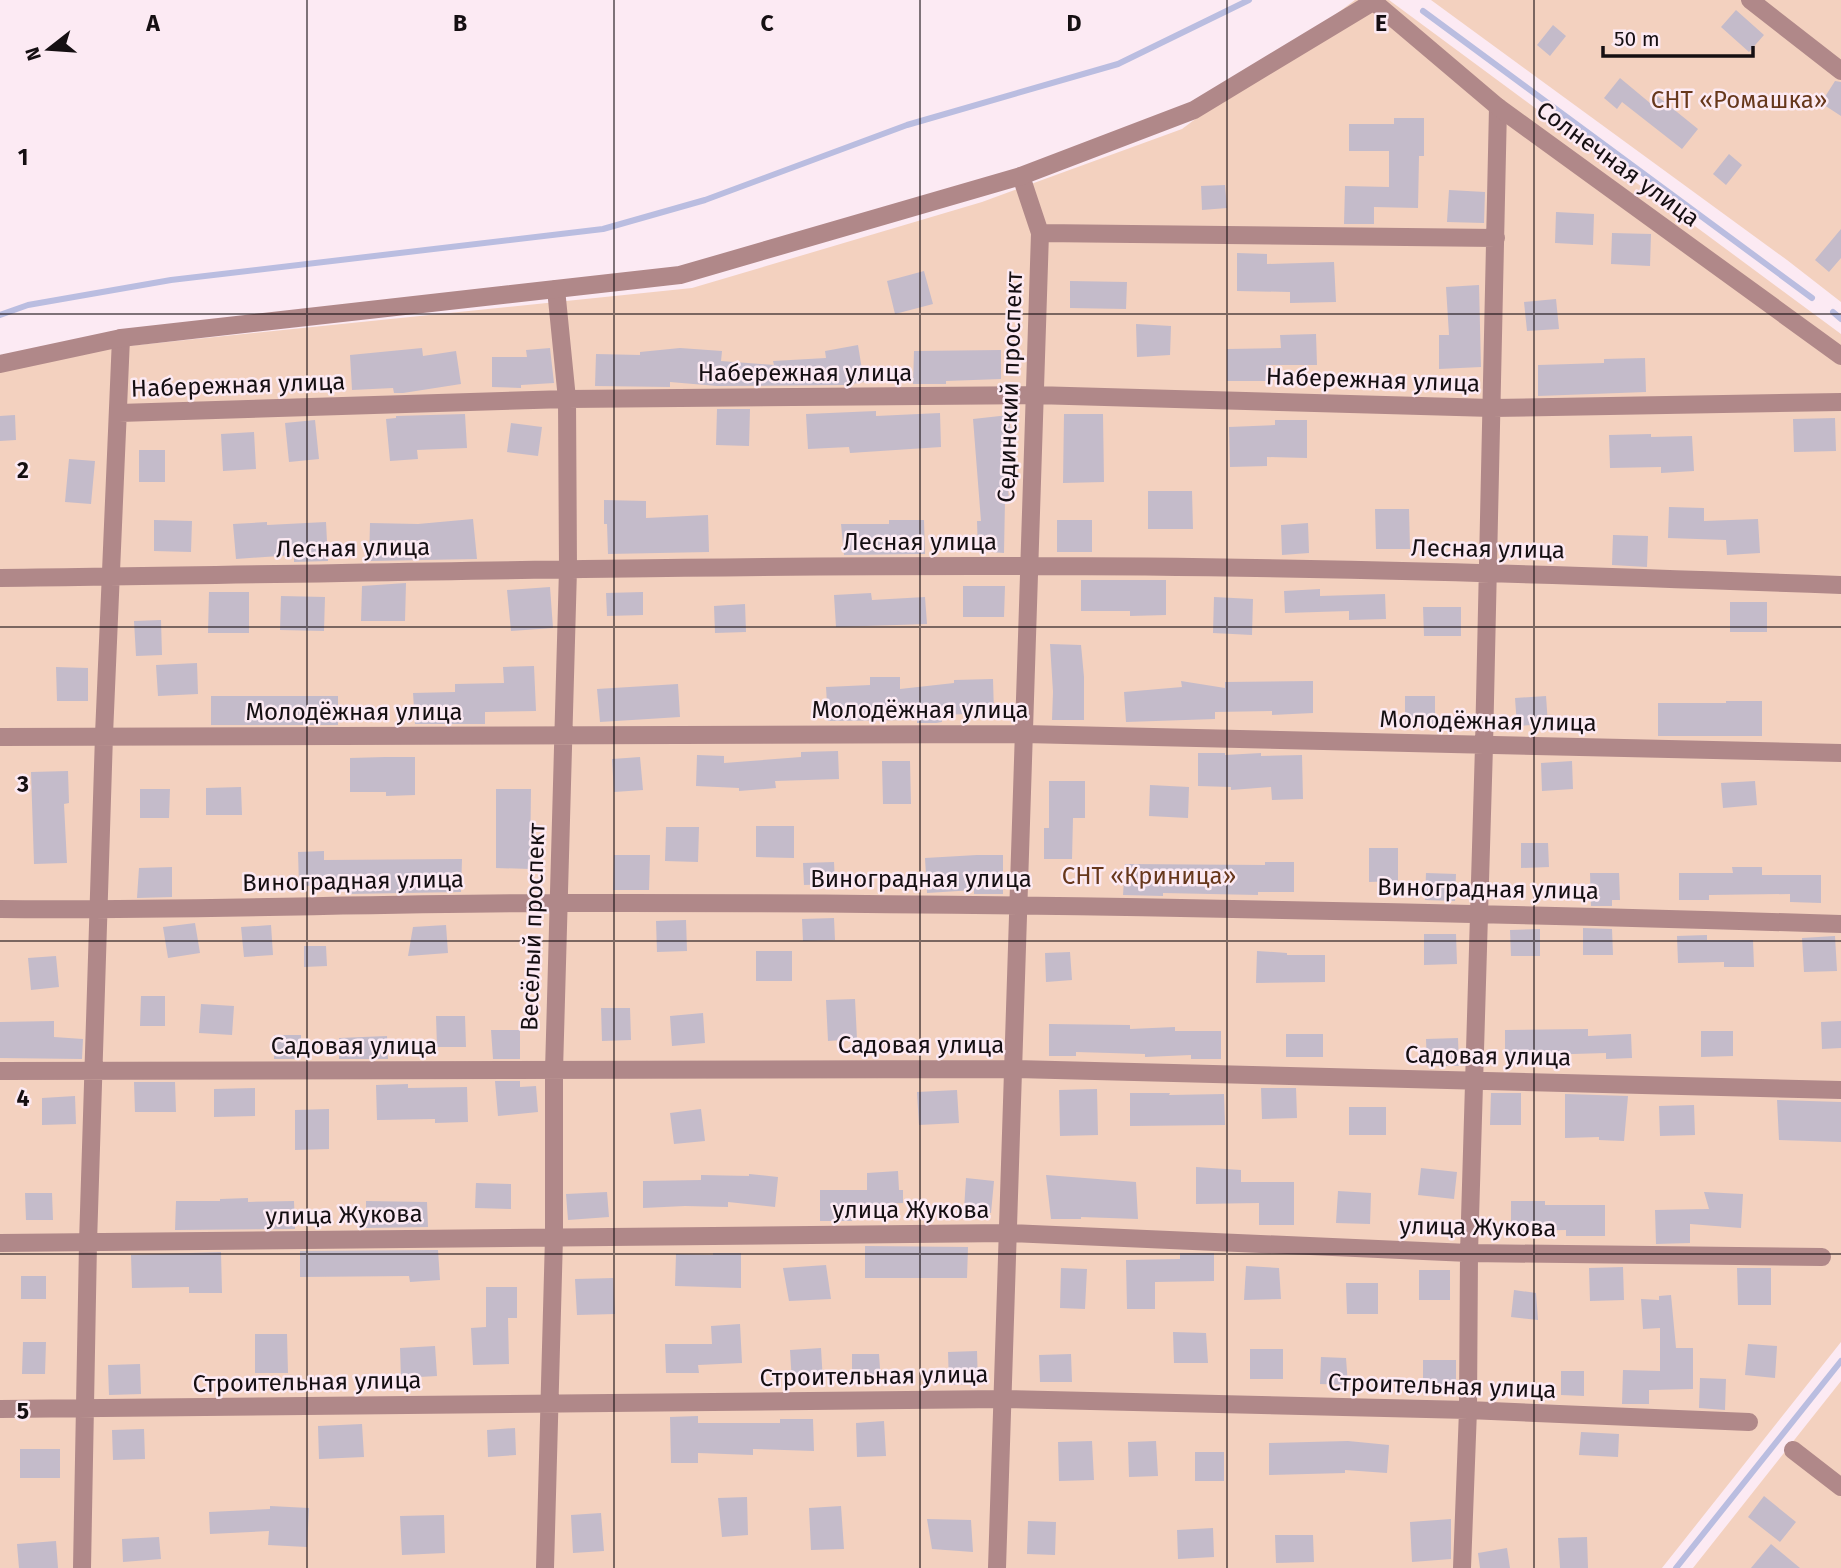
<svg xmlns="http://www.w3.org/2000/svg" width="1841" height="1568" font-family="'Fira Sans',sans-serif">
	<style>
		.green { fill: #f3d1bf }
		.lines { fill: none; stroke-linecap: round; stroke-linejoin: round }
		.stream { stroke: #babde0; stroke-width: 6 }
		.building { fill: #c4bbca }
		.minor { stroke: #b08889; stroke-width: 18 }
		.tertiary { stroke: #b08889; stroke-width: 18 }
		.grid { fill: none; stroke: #150f12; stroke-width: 2; stroke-opacity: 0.55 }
		.labels { text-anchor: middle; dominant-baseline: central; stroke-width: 5; stroke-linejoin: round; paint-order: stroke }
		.park-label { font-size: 24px; fill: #67381c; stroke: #fceaf3 }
		.street-label { font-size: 24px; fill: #150f12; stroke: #fceaf3 }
		.grid-label { font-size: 23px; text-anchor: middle; font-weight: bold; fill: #150f12; stroke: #fceaf3; stroke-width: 5; stroke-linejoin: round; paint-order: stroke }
	</style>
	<rect width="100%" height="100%" fill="#fceaf3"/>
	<path class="green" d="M1355,0h34l452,334v1008l-179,226h-1662v-1199l89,-19 603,-62 290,-86 200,-73z
		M1431,0h410v302l-54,-42z
		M1841,1381v187h-148z"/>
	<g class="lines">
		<path class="stream" d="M1423,11l389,287
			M1833,312l8,7
			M0,315l28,-10 143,-25 432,-51 102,-29 202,-75 211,-61 131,-64
			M1676,1568l165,-207"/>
	</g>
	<path class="building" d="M1736,10l28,25 -15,17 -28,-25z
		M1553,25l13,11 -16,20 -13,-11z
		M1620,78l30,25 6,-8 42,34 -16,20 -60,-47 -5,7 -13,-11z
		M1835,81l6,1v34l-20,-13z
		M1394,118h30v38h-5l-1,52 -44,-1v17h-30l1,-38 44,1v-36h-40v-27h45z
		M1729,154l13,11 -16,20 -13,-11z
		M1225,185l2,23 -25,2 -1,-24z
		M1449,190l36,2 -1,31 -37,-1z
		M1556,212l38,2 -1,31 -38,-2z
		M1841,229v29l-12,14 -14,-12z
		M1612,233l39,1 -1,32 -39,-2z
		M1237,253l30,1v10l67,-2 2,40 -46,1v-11l-53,-1z
		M924,271l9,33 -38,10 -8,-33z
		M1070,281l57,1 -1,27 -56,-1z
		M1479,285l2,82 -42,2v-34h10l-3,-48z
		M1556,299l3,30 -32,2 -3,-29z
		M1136,324l35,2 -1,29 -33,2z
		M1316,334l1,31h-51v16h-39v-32l54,-1 -1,-13z
		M858,345l6,37 -18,3 -129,1 -47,-4v5l-75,-1 1,-32 44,1v-3l40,-4 42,3 -1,10 53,4 -1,-4 53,-3 -1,-7z
		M422,348l1,8 33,-5 5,33 -58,9h-9l-1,-5 -41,2 -2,-35z
		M550,348l4,35 -33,2v3l-29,-1v-30h35l-1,-7z
		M1001,350v29l-55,2v3h-33l1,-33z
		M1645,358l1,34 -108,4v-31l66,-2v-4z
		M717,409h33l-1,37 -33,-1z
		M876,411v5l64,-3 1,34 -91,6 -1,-6 -41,2 -2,-35z
		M465,414l2,34 -50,2 1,9 -28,2 -4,-42 10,-1v-2z
		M1064,414h39l1,68 -41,1z
		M15,415l1,25 -16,1v-25z
		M1009,415l4,35 -8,1 4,49 -4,1 -1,52 -26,-2 -1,-30h4l-8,-102z
		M1835,418l1,33 -42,1 -1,-33z
		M315,420l4,39 -30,3 -4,-39z
		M1275,420h32v38l-40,-1v9l-37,1 -1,-40 46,-2z
		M511,423l31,4 -4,29 -31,-4z
		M254,432l2,37 -33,2 -2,-37z
		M1651,434v3l41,-1 2,35 -33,2v-6l-51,1 -1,-33z
		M139,450h26v32h-26z
		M69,459l26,2 -4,43 -26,-2z
		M1148,491h44l1,38h-45z
		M604,500l42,1v17l62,-3 1,37 -101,2 -1,-30h-3z
		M1669,507l35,1v13l54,-2 2,34 -33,2 -1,-15 -58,-2z
		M1375,509h34l1,40h-34z
		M473,519l4,40 -108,2 1,-38 48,1z
		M154,520l38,1 -1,31 -37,-1z
		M889,520h35l1,34 -81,1 -3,-31h48z
		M1057,520h35v32h-35z
		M267,522v3l59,-3 2,39 -34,1v-7l-58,4 -3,-35z
		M1308,523l1,30 -27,2 -1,-30z
		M1613,535l35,1 -1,31 -35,-2z
		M1081,580h85v35l-36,1v-5h-49z
		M406,583l-1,38h-44l1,-35z
		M963,586h42l-1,31h-41z
		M550,587l3,41 -42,3 -4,-41z
		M1320,589v7l65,-2 1,25 -37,1v-9l-64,2 -1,-22z
		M209,592h40v41h-41z
		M643,592v23l-36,1 -1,-23z
		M871,593l1,7 53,-3 2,27 -91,3 -2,-32z
		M281,596l44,1 -1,34 -44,-1z
		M1214,597l39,2 -1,36 -39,-2z
		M1730,602h37v30h-37z
		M745,604l1,28 -31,1 -1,-27z
		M1423,607h38v29h-37z
		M161,620l1,35 -26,1 -2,-35z
		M1050,644l31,1 3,32v43h-32l1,-28z
		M197,663l1,31 -40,2 -2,-31z
		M534,666l2,45 -51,1v12h-70l-2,-31 42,-1v-8l49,-1 -1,-16z
		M56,667l32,1v33h-31z
		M870,677h30v12l54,-6v-3l39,-1 1,34 -53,2 1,7 -6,1h-19v-3l-89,1 -2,-34 44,-2z
		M1181,681l44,7v-6l88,-1v32l-41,2v-4l-57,1v7l-89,3 -2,-30 58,-5z
		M678,684l2,33 -80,5 -3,-33z
		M211,696h127v29h-127z
		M1405,696h30v30h-30z
		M1546,696l2,28 -31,2 -2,-28z
		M1726,701h36v35h-104v-33h68z
		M838,751l1,28 -64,2 1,7 -37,3v-3l-43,-2 1,-31 27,1v7l77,-6v-5z
		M1198,753h27v2l36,-2v3l41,-1 1,44 -31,1 -1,-13 -40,3v-3l-33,-1z
		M385,757h30v38l-29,1v-4h-36v-34z
		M640,757l3,33 -29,2 -2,-33z
		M882,761h28l1,43h-28z
		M1572,761l1,28 -31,2 -1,-28z
		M68,771l1,32 -5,1 3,59 -33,1 -3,-92z
		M1049,781h36v37h-12l-1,41h-28v-31h5z
		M1755,781l2,24 -34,3 -2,-25z
		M1150,785l39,2 -1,31 -39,-2z
		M241,787l1,28h-36v-27z
		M140,789h30l-1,29h-29z
		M496,789h35l-1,80 -34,-1z
		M756,826h38v32l-38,-1z
		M666,827h33l-1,35 -33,-1z
		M1521,843h27l1,24 -28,1z
		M1369,848h29v33l-29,1z
		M324,851v9l138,-1 -1,33 -113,2v-9l-49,1 -1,-34z
		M614,855h36l-1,35h-36z
		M977,855h26v39h-29v-4l-47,3 -2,-35z
		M834,862l1,22 -31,1 -1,-22z
		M1265,862h29v30h-36v3l-95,-2v3l-40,-1 2,-31 140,1z
		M172,867v30l-35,1 2,-30z
		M1732,867h30v8h59v28l-31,-1v-8l-81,1v5h-30v-27h54z
		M1426,873l30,1 -1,27 -30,-1z
		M1590,873h29l1,27h-8v6h-21z
		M834,918l1,22 -32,1 -1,-22z
		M686,920l1,31 -30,1 -1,-31z
		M195,923l5,30 -32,5 -5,-31z
		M271,925l2,30 -29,2 -3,-30z
		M446,925l2,28 -40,3 5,-29z
		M1583,928l29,1 1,26h-30z
		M1540,929v27h-29l-1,-26z
		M1424,934h32l1,30 -33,1z
		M1707,935v5h46l1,27h-30v-5l-46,1 -1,-27z
		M1835,936l2,35 -33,1 -2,-34z
		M304,946h22l1,20 -23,1z
		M756,951h36v30h-36z
		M1257,951l30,2v2h38v27l-69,1z
		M1070,952l2,28 -26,2 -1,-29z
		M56,956l3,31 -28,3 -3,-32z
		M141,996h24v30h-25z
		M855,999l2,40 -29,2 -2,-41z
		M201,1004l33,2 -2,29 -33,-2z
		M601,1008h29l1,32 -29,1z
		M703,1013l2,30 -33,3 -2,-30z
		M436,1016h29l1,31h-29z
		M54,1021v16l29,2 -1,20 -82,-1v-36z
		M1841,1021v27l-19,1 -1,-27z
		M1049,1024l81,1v4l45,-2v4h46v28h-30v-4l-46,2v-3l-69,-2v4h-27z
		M1588,1029v7l43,-2 1,24 -26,1v-6l-101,3v-26z
		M491,1030h29v29h-27z
		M1701,1031h32v25l-32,1z
		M1286,1034h37v23h-37z
		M274,1035h27v24h-27z
		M387,1036l1,23h-49v-21z
		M1458,1038l1,28h-32l-1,-27z
		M495,1081h25v6l16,-1 2,26 -40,4z
		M134,1082h41l1,30h-41z
		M408,1084v4l59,-1 1,35 -33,1v-4l-58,1 -1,-35z
		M255,1088v28l-41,1v-28z
		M1261,1088h35l1,30 -35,1z
		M1097,1089l1,46 -38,1 -1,-46z
		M957,1090l2,33 -40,2 -2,-33z
		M1130,1093h40l-1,2 55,-1 1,31 -95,1z
		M1491,1093h30v32h-31z
		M1565,1094l63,2 -4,45 -25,-1v-3l-34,1z
		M75,1096l1,28 -34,1v-27z
		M1777,1100l64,2v40l-62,-2z
		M1694,1105l1,30 -35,1 -1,-30z
		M1349,1107h37v28h-37z
		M329,1109v40l-34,1v-40z
		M701,1109l4,32 -31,3 -4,-31z
		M1196,1167l45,3v12h53v43h-35v-22l-63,1z
		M1421,1168l36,4 -3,27 -36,-4z
		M898,1171l1,19h4v13l-51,2v16h-32v-31h47v-17z
		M749,1174l29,3 -3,30 -47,-5v5l-43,-1 -42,2v-27l58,-1v-5l48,1z
		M1046,1175l90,7 2,37 -57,-2v2h-30z
		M966,1178l28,3 -3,32 -27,-3z
		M476,1183l35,1v25l-36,-1z
		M1338,1191l33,2 -1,31 -34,-1z
		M607,1192l2,25 -41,3 -2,-26z
		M1704,1192l39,2 -2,34 -51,-4v19l-34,1 -1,-34 54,-1z
		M25,1193h27l1,27h-27z
		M248,1198v4l46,-1 1,28 -120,1 1,-29h44v-2z
		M366,1201l61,1 1,25 -62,1z
		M1511,1201h34v4h60v31h-39v-6l-55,1z
		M865,1246l103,1 -1,31h-102z
		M438,1250l2,30 -30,2 -1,-6 -109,1v-26z
		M221,1252l1,41h-33v-6l-57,1 -1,-33z
		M713,1253h28v35l-66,-2 1,-32 37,1z
		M1180,1253h34v28l-59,1v27h-28l-1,-49 54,-1z
		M826,1265l5,34 -42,2 -6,-33z
		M1246,1266l33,2 2,31 -37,1z
		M1623,1267l1,33 -34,1 -1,-33z
		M1061,1268l26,1 -2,40 -25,-1z
		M1737,1268h34v37h-33z
		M1419,1270h31v30h-31z
		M21,1276h25v23h-25z
		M613,1278l2,36 -38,1 -2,-36z
		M1346,1283h32v31h-31z
		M486,1287h31v31h-9l1,46 -36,1 -2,-37 15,-1z
		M1514,1290l22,3 2,27 -27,-3z
		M1671,1295l5,53h17v41l-44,1v14h-27l1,-34 37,1v-43l-17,1 -2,-30 18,1v-4z
		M740,1324l2,39 -44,2 1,8h-33l-1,-29h47l-1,-18z
		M1173,1332l33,1 2,30h-34z
		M255,1334h32l1,39h-33z
		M23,1342h23l-1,32h-23z
		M1748,1344l29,2 -2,32 -30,-3z
		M435,1346l2,30 -36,2 -1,-30z
		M821,1348l2,34 -31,1 -2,-33z
		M1250,1349h33v30h-33z
		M977,1351l1,33 -29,1 -1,-33z
		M852,1354h27l2,29 -29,2z
		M1071,1354l1,28h-32l-1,-27z
		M1321,1357l25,1 2,27 -28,-1z
		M1423,1360h33v30h-33z
		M140,1364l1,30 -32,1 -1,-30z
		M1561,1371h23v25l-23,-1z
		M1700,1378l26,1 -1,31 -26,-2z
		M698,1416v7h82v-4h33l1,32 -61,-2v6l-55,-2v10h-27l-1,-46z
		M884,1421l2,35 -29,1 -1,-34z
		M362,1424l2,33 -45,2 -1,-33z
		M515,1428l1,27 -28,2 -1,-27z
		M144,1429l1,30 -32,1 -1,-30z
		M1581,1432l38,2 -1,23 -39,-2z
		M1092,1441l2,39 -35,1 -1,-39z
		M1156,1441l2,35 -29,1 -1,-35z
		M1348,1441l41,4 -2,28 -42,-3v3l-76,2v-32z
		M20,1449h40v29h-40z
		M1195,1452h29v29h-29z
		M1764,1496l32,26 -16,20 -32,-25z
		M747,1497l1,38 -26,2 -4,-39z
		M270,1506l39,2 -2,39 -39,-2 1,-14 -59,3 -1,-22 61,-3z
		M841,1506l3,43 -33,1 -2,-42z
		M601,1513l3,38 -31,2 -2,-38z
		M444,1515l1,38 -43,2 -2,-39z
		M927,1519l44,1 2,32 -41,-3z
		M1451,1519v40l-39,3 -2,-40z
		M1028,1521l28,1 -1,33 -28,-1z
		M1213,1528l1,29 -36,2 -1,-29z
		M1275,1535h38l1,27 -38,1z
		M159,1537l2,22 -38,3 -1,-23z
		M1587,1537l1,31h-28l-2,-30z
		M56,1541l2,27h-39l-2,-24z
		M1771,1544l29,24h-49z
		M1507,1548l3,20h-30l-2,-15z"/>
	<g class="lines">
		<path class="minor" d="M1750,0l91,71
			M1040,233l456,5
			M119,413l448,-14 467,-4 458,13 349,-6
			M0,578c342,-4 685,-13 1027,-12 271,0 543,9 814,19
			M0,737l1024,-3 817,19
			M0,909c188,2 376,-6 564,-6 426,-1 851,8 1277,21
			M0,1071l1014,-2 827,21
			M0,1243l1009,-10 460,20 353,4
			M0,1409l1003,-10 465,11 281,12
			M1793,1450l48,37
			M82,1568l6,-325 16,-508 17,-397
			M545,1568l9,-331v-166l14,-502 -1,-170 -11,-110
			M997,1568l43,-1335 -19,-57
			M1462,1568l6,-158 1,-157 15,-507 14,-639"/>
		<path class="tertiary" d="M1374,2l124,105 343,249
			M0,364l121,-26 559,-63 341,-99 173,-66 182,-110"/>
	</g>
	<path class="grid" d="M307,0v1568M614,0v1568M920,0v1568M1227,0v1568M1534,0v1568M0,314h1841M0,627h1841M0,941h1841M0,1254h1841"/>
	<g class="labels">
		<g class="park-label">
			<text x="1739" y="100">СНТ «Ромашка»</text>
			<text x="1149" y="876">СНТ «Криница»</text>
		</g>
		<g class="street-label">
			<text transform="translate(1618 164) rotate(36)">Солнечная улица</text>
			<text x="805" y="373">Набережная улица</text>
			<text transform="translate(1373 380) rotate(2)">Набережная улица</text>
			<text transform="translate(238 385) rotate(-2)">Набережная улица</text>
			<text transform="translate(1010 387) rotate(-88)">Сединский проспект</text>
			<text x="920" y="542">Лесная улица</text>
			<text transform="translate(353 548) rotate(-1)">Лесная улица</text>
			<text transform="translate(1488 549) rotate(1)">Лесная улица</text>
			<text x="920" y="710">Молодёжная улица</text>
			<text x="354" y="712">Молодёжная улица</text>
			<text transform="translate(1488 721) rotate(1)">Молодёжная улица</text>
			<text x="921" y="879">Виноградная улица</text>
			<text transform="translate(353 881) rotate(-1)">Виноградная улица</text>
			<text transform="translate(1488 889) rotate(1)">Виноградная улица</text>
			<text transform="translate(533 927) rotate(-88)">Весёлый проспект</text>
			<text x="921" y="1045">Садовая улица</text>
			<text x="354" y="1046">Садовая улица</text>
			<text transform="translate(1488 1056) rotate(1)">Садовая улица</text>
			<text x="911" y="1210">улица Жукова</text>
			<text transform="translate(344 1215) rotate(-1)">улица Жукова</text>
			<text transform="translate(1478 1227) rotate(1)">улица Жукова</text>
			<text transform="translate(874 1376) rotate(-1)">Строительная улица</text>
			<text transform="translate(307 1382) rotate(-1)">Строительная улица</text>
			<text transform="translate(1442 1386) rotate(2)">Строительная улица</text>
		</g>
	</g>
	<g class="grid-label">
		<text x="153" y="31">A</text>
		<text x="460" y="31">B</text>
		<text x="767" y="31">C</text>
		<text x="1074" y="31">D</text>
		<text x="1381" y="31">E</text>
		<text x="23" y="165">1</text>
		<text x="23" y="478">2</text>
		<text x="23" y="792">3</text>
		<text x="23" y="1106">4</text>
		<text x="23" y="1419">5</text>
	</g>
	<g transform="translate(49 49) rotate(253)" stroke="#fceaf3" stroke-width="5" paint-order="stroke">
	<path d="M0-5L12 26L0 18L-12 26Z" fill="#150f12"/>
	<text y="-10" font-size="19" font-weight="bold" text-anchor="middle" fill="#150f12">N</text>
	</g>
	<path d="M1603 46v10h150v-10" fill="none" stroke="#150f12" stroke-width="3.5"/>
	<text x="1614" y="46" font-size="21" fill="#150f12" stroke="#fceaf3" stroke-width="5" paint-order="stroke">50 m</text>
</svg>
